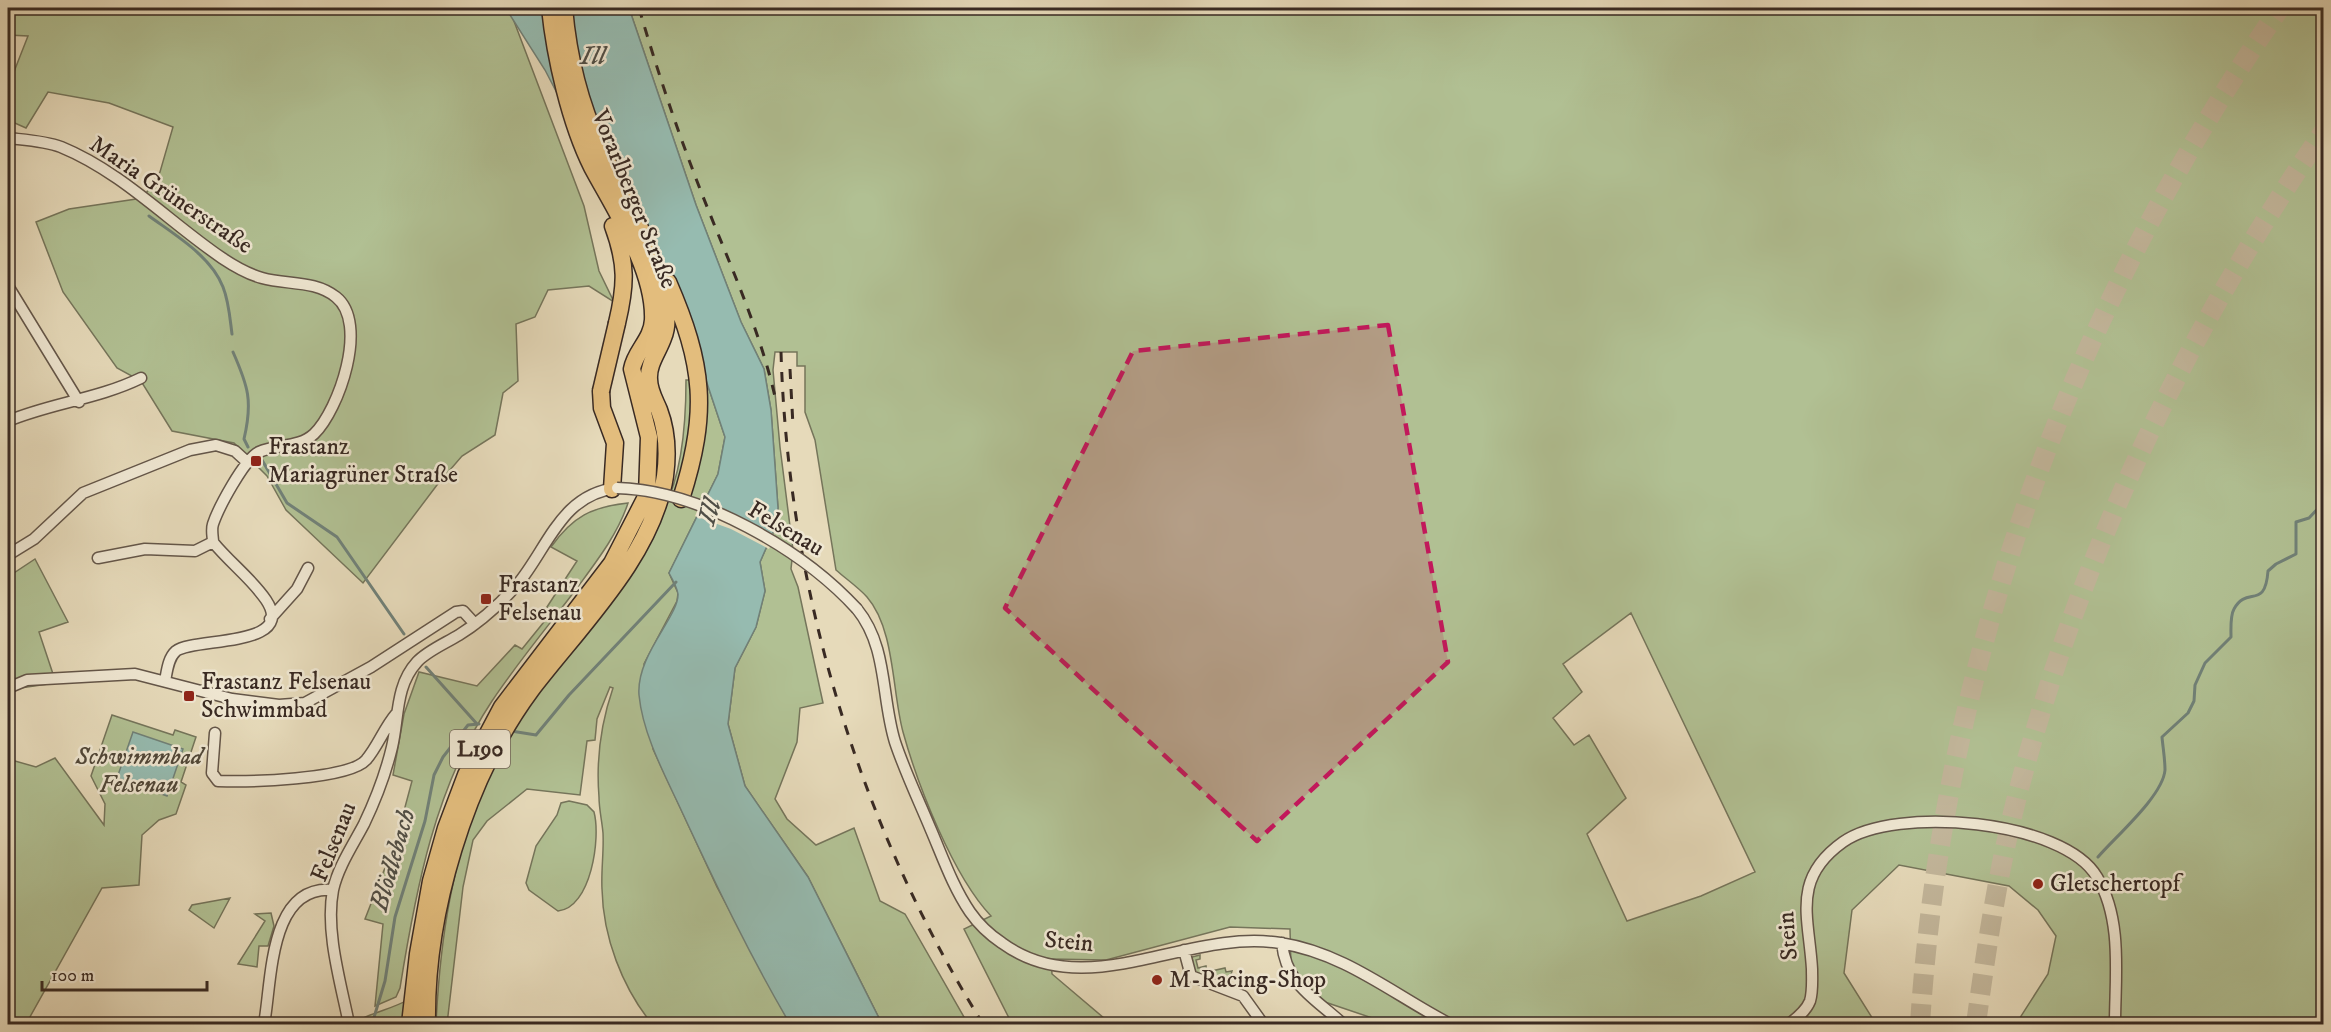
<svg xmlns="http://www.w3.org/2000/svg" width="2331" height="1032" font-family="'IM FELL DW Pica',serif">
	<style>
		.green { fill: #b1c093; stroke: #75755b; stroke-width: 1.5; fill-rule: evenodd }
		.water { fill: #96bbb0; stroke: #718178; stroke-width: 1.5 }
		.pier { fill: #e6daba }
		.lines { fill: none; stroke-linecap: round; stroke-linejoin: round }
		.stream { stroke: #718178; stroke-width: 3 }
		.motorway-tunnel { stroke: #c3b79c; stroke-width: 20; stroke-dasharray: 20 10; stroke-linecap: butt }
		.minor-casing { stroke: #645649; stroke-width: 13 }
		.primary-casing { stroke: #392a23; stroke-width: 19 }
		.minor { stroke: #efe7d2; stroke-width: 10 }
		.primary { stroke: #e3bd7d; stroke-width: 16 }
		.rail { stroke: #392a23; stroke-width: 3; stroke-dasharray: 10 10; stroke-linecap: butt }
		.minor-bridge-casing { stroke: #645649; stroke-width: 13; stroke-linecap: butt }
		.primary-bridge-casing { stroke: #392a23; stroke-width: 19; stroke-linecap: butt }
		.minor-bridge { stroke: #efe7d2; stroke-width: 10 }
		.primary-bridge { stroke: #e3bd7d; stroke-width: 16 }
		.marked { fill: #c2185b; fill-opacity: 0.2; stroke: #c2185b; stroke-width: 4.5; stroke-dasharray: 12 8; stroke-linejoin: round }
		.poi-dot { fill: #8f2418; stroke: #efe7d2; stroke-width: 2 }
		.labels { text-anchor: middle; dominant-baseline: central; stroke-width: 5; stroke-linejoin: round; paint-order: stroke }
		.shield { fill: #efe7d2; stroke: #706358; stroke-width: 1.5 }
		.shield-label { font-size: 22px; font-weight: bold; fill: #392a23 }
		.street-label { font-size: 24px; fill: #392a23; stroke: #efe7d2 }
		.poi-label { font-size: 24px; fill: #392a23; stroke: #efe7d2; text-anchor: start }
		.park-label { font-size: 24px; font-style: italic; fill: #514839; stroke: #efe7d2 }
		.water-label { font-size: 26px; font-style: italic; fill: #504e46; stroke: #efe7d2 }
	</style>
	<rect width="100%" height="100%" fill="#e6daba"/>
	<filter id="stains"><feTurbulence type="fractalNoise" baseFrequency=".00333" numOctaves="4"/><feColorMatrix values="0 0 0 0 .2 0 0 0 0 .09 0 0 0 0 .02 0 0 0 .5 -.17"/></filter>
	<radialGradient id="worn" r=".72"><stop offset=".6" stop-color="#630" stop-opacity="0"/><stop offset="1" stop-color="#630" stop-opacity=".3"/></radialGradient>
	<path class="green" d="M8,8h501l75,198 15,65 15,31 -25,-16 -41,4 -13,27 -19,7 2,57 -15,12 -8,42 -33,21 -25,29 -74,98 -77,-73 -19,-34 -33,-33 -62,-12 -31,-50 -24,-13 -54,-76 -27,-70 33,-13 74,-11 17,-26 13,-45 -64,-24 -61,-11 -22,36 -18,-8v-33l20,-51 -20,-1z
		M629,8h1694v1016h-307l32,-50 8,-38 -18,-26 -29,-24 -110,-21 -47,45 -8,63 32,51h-486l-71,-24 -28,-34 -1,-37 -60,-2 -124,33 -55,-1 1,15 59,50h-99l-48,-95 27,-13c-38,-40 -73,-130 -88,-184 -11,-40 -8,-103 -36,-135 -9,-10 -21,-18 -31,-27l-21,-130 -10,-28v-46h-8v-14h-22l-2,18 7,77 13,103 -2,19 7,18 25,116 -23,5 -3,34 -22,57 12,20 29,26 38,-17 26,73 25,13 63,110h-86l-74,-147 -63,-91 -17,-62 7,-56 21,-41 9,-36 -5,-29 15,-34 3,-20 -7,-98 -7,-41 -23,-47 -45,-117zM1631,613l124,259 -54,24 -74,25 -40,-87 39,-36 -37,-63 -15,10 -21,-27 29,-26 -19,-28z
		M686,380h20l19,57 -7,37 -49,99 9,20 -1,8 -33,63 9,85 64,138 73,137h-138c-30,-37 -49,-87 -50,-135 -1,-19 2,-37 1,-56 -1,-12 -4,-24 -4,-36 -3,-37 2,-74 14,-109l-3,-1 -13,32 -2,21 -8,1 -7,54 -53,-6 -40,32 -14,19 -10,47 -16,137h-11c4,-83 16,-170 52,-246 36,-75 89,-142 135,-210 14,-20 30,-39 41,-60 19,-36 22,-89 22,-128z
		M628,503c-10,31 -32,59 -51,85 -28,37 -59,74 -85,113 -57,86 -76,187 -92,287l-4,9 -21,9 8,-82 -18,-5 32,-82 15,-56 -19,-6 11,-61 15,-42 58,14 38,-41 7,4 30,-37 -5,-5 30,-46 -26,-14c22,-31 41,-40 77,-44z
		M35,559l33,63 -29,10 17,51 -36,5 -12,5v-116z
		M112,715l61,20 2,-5 21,7 -15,45 5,3 -10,29 -17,6 -17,15 -3,50 -37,3 -76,136h-18v-265l28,8 19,-9 49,67 1,-21 -14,-28z
		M569,801l18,4 7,7c7,26 -3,96 -36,99l-29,-21 -3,-7 10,-37 21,-31 4,-12z
		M230,898l-16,30 -25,-18 3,-5z
		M271,913l3,13 -6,20h-9l-2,21 -19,-3 27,-43 -10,-7z
		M1200,955v4l-4,1 2,8 8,-2 1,6 18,-4 1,4 6,-1 -4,15 -34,-14 -2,-15z
		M407,1000l-4,24h-47c7,-10 38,-15 51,-24z"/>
	<path class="water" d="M509,8h120l67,197 45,117 23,47 7,41 7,98 -3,20 -15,34 5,29 -9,36 -21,41 -7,56 17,62 63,91 74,147h-92c-40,-68 -74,-139 -107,-210 -17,-37 -40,-78 -44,-119 -3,-40 40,-79 39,-101 -1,-7 -5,-14 -9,-21l49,-99 7,-37 -19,-57 -161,-310 -35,-55z
		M133,732l50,17 -16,47 -50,-18z"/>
	<path class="pier" d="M703,498l72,37 -6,14 -38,-20 -36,-13z"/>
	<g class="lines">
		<path class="stream" d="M149,216c26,19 62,40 74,71 6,15 7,32 9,47
			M233,352c15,34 20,49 11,87l4,8
			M262,460l25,43 50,34 67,97
			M426,667l51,57
			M511,731l25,4 33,-40 107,-113
			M2098,857c17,-20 65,-61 67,-87 0,-11 -2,-22 -3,-33l26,-24 6,-12 1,-16 10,-22 26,-26c0,-8 -1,-21 3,-28 13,-24 31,2 34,-38l8,-7 20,-10v-32l13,-4 15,-16
			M372,1024l13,-43 10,-64 30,-96 9,-46 9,-18 25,-32 11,-1"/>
		<path class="motorway-tunnel" d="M1920,1024c23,-362 153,-718 360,-1016
			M1976,1024c11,-80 23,-160 44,-239 62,-234 166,-454 304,-654"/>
		<g class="minor-casing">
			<path id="minor" d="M8,138c17,2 37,3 53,9 61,25 108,75 161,111 12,8 26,16 40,20 25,7 53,2 74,19 33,26 3,113 -22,137 -15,14 -38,10 -55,18 -15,7 -41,57 -46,72 -2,6 0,13 0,18 16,20 39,37 53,58 32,48 -73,37 -90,51 -8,7 -9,20 -11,30
				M8,286l71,116
				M8,421c43,-18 90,-22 133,-43
				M8,555l26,-16 49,-46 107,-43 26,-5 19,6 12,11
				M98,558l47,-9 50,2 18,-9
				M857,609c31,38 24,88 38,133 10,30 24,59 36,88 12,28 22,57 39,82 9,13 20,23 32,31 85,62 185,-15 278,0 65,10 114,52 170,81
				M270,619l27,-30 11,-21
				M8,688l19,-8 108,-6 97,25 47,6 26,-2 66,-36 85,-55 7,-1 12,13
				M215,733l-3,40 6,8c28,1 130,-1 148,-21 12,-14 18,-32 30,-46
				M1282,943c4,42 33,55 61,81
				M1184,950l7,26 52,20 18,25
				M264,1024c8,-41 4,-140 69,-134
				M349,1024c-8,-40 -24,-93 -16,-134 5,-23 20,-45 31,-66 11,-23 22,-52 28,-77 7,-29 3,-61 25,-85 10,-11 29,-19 42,-27 21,-13 41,-31 58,-50 31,-37 44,-91 100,-97
				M1789,1024c8,-6 17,-13 21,-23 3,-10 2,-22 2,-32 -3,-52 -21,-90 31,-127 52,-37 221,-22 254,35 26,43 18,100 18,147"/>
		</g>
		<g class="primary-casing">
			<path id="primary" d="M613,226c14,38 13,59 4,97
				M668,282c36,83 41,130 13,217
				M601,391l1,17 13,35 -3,46
				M410,1024l8,-70 13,-73 15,-53 20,-53 36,-68 110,-144 35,-68 2,-58 -17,-68c3,-18 20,-29 21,-49 2,-50 -38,-110 -61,-153 -22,-44 -37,-110 -42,-159
				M427,1024c-2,-110 38,-245 104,-334 47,-62 122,-134 134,-214 3,-22 2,-45 -6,-66 -4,-10 -10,-19 -10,-31 -1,-15 9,-27 14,-41 6,-14 3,-29 0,-44 -9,-47 -42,-103 -63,-147 -20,-43 -32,-93 -36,-139"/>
		</g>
		<use href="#minor" class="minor"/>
		<use href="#primary" class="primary"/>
		<path class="rail" d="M639,8c18,62 39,125 63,186 27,69 58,135 74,207
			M781,352c7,237 77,471 202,672
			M790,369l3,57"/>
		<g class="minor-bridge-casing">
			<path id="minor-bridge" d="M617,488c82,2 185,61 240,121"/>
		</g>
		<g class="primary-bridge-casing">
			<path id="primary-bridge" d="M601,391l16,-68"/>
		</g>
		<use href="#minor-bridge" class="minor-bridge"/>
		<use href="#primary-bridge" class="primary-bridge"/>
	</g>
	<path class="marked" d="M1388,325l60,337 -191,179 -252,-233 128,-257z"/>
	<g class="poi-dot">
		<rect x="250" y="455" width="12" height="12" rx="3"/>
		<rect x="480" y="593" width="12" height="12" rx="3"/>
		<rect x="183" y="690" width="12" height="12" rx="3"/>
		<circle cx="2038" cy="884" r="6"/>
		<circle cx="1157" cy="980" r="6"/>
	</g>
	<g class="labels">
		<rect class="shield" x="450" y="730" width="60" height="38" rx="4.5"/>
		<g class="shield-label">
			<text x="480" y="749">L190</text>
		</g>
		<g class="street-label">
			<text transform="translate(171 195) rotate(34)">Maria Grünerstraße</text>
			<text transform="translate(634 199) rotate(68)">Vorarlberger Straße</text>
			<text transform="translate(786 529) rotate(31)">Felsenau</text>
			<text transform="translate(334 842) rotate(-68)">Felsenau</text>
			<text transform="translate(1788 936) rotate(-95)">Stein</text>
			<text transform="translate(1069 942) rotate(5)">Stein</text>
		</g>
		<g class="poi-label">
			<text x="268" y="447">Frastanz<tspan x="268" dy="28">Mariagrüner Straße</tspan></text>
			<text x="498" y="585">Frastanz<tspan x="498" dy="28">Felsenau</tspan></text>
			<text x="201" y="682">Frastanz Felsenau<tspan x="201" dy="28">Schwimmbad</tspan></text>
			<text x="2050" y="884">Gletschertopf</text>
			<text x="1169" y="980">M-Racing-Shop</text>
		</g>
		<g class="park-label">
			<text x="139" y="757">Schwimmbad<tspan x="139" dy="28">Felsenau</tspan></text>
		</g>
		<g class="water-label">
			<text x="593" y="56">Ill</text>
			<text transform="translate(710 512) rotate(-73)">Ill</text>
			<text transform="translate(393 860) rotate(-74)">Blödlebach</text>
		</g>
	</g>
	<rect width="2331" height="1032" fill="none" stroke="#e6daba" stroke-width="30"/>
	<rect x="9" y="9" width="2313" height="1014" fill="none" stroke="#392a23" stroke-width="3"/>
	<rect x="15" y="15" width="2301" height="1002" fill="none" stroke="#392a23" stroke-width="1.5"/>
	<path d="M42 981v9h165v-9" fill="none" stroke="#392a23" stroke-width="3"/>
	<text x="51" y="981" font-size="18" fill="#392a23" stroke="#efe7d2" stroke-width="4.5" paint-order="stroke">100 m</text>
	<rect width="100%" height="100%" filter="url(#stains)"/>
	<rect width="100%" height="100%" fill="url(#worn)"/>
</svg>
